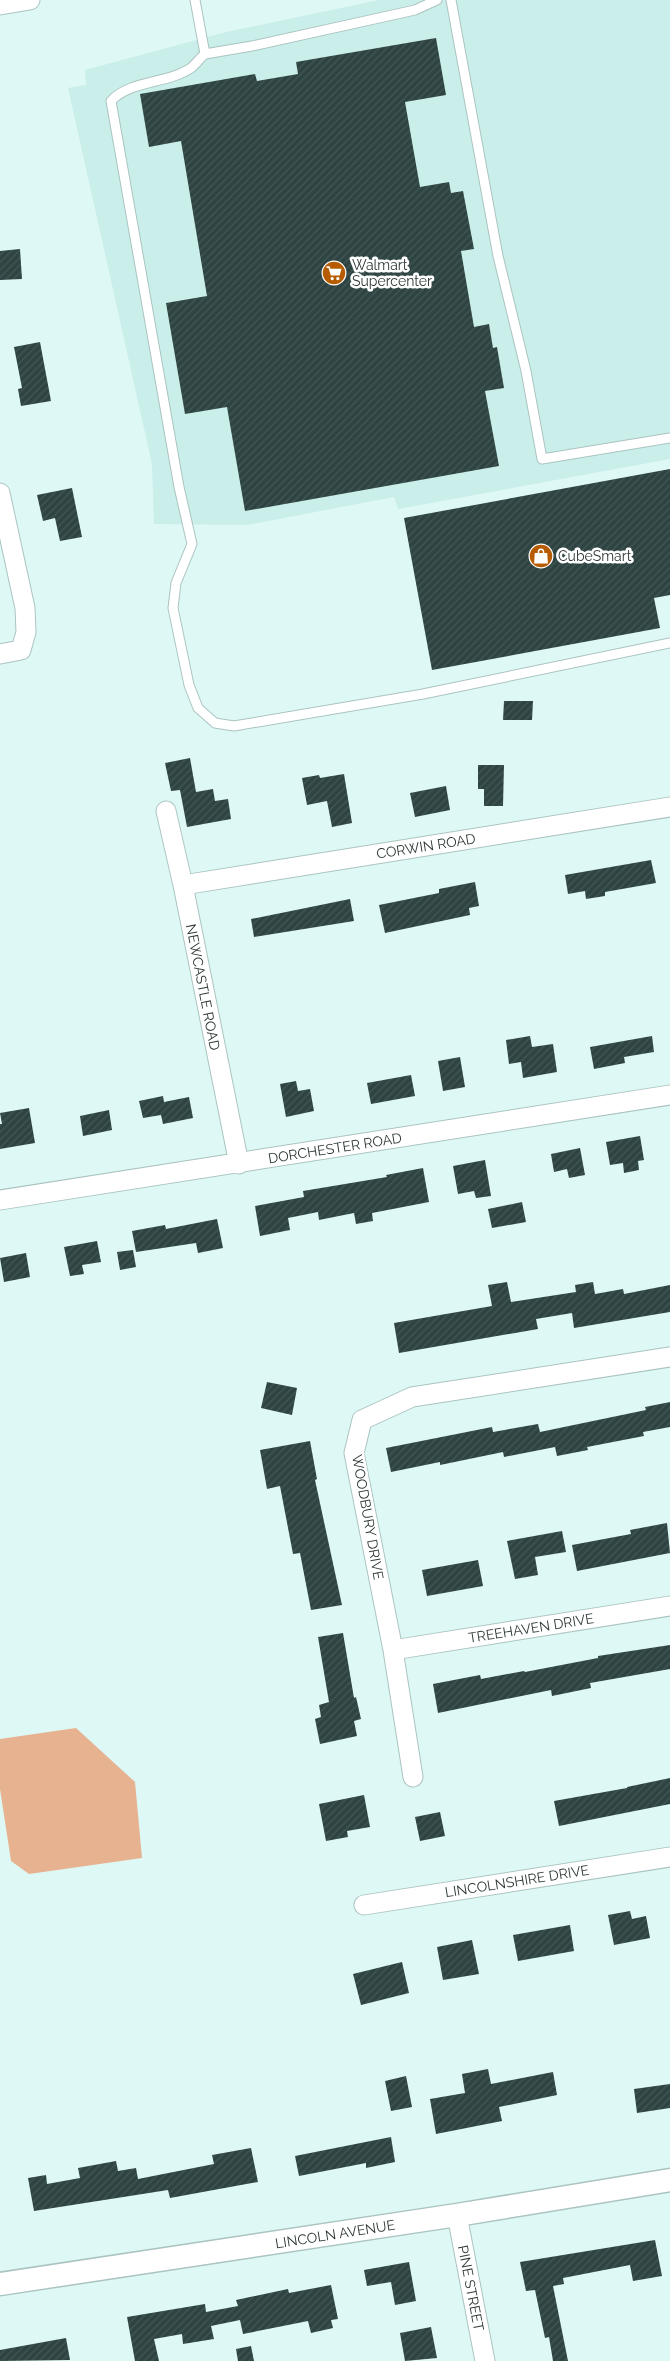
<svg xmlns="http://www.w3.org/2000/svg" width="670" height="2361" font-family="Raleway,sans-serif">
	<style>
		.built { fill: #caeeea }
		.pitch { fill: #e6b290 }
		.building { fill: url(#building-hatch) }
		.lines { fill: none; stroke-linecap: round; stroke-linejoin: round }
		.service-casing { stroke: #abc4c1; stroke-width: 11 }
		.minor-casing { stroke: #abc4c1; stroke-width: 21 }
		.tertiary-casing { stroke: #abc4c1; stroke-width: 25 }
		.service { stroke: #fff; stroke-width: 9 }
		.minor { stroke: #fff; stroke-width: 19 }
		.tertiary { stroke: #fff; stroke-width: 22 }
		.labels { text-anchor: middle; dominant-baseline: central; stroke-width: 5; stroke-linejoin: round; paint-order: stroke }
		.poi-label { font-size: 14px; fill: #2e3837; stroke: #fff; text-anchor: start }
		.street-label { font-size: 14px; fill: #2e3837; stroke: #fff }
	</style>
	<defs>
		<pattern id="building-hatch" width="6" height="6" patternUnits="userSpaceOnUse" patternTransform="scale(1.25)"><rect width="6" height="6" fill="#2e4442"/><path d="M-1 1l2-2M0 6l6-6M5 7l2-2" fill="none" stroke="#445755"/></pattern>
	</defs>
	<rect width="100%" height="100%" fill="#def8f6"/>
	<path class="built" d="M379,0h291v459l-272,50 -4,-12 -147,28 -93,-1 -2,-60 -84,-376 18,-3 -1,-15 141,-38z"/>
	<path class="pitch" d="M76,1728l59,54 7,76 -113,16 -18,-13 -11,-72v-50z"/>
	<path class="building" d="M436,38l10,57 -41,7 15,85 29,-5 2,11 12,-2 11,58 -13,2 13,76 15,-3 4,24 4,-1 7,41 -19,3 14,75 -254,45 -18,-104 -42,7 -19,-111 41,-7 -26,-155 -32,6 -9,-53 115,-20 2,7 41,-7 -2,-12z
		M20,249l2,30 -22,1v-29z
		M40,342l11,59 -30,5 -3,-17 4,-1 -8,-41z
		M670,469v126l-16,3 6,30 -228,42 -28,-152z
		M72,488l10,49 -22,4 -5,-23 -12,3 -6,-26z
		M504,701h29l-1,19h-29z
		M190,758l6,34 17,-3 2,12 13,-2 3,20 -44,8 -7,-37 -9,1 -6,-28z
		M478,765h26l-1,41h-19v-17h-6z
		M344,774l8,49 -20,4 -5,-26 -20,4 -5,-27 17,-3 1,3z
		M446,786l4,24 -35,7 -5,-24z
		M651,860l5,23 -51,9v4l-19,3 -1,-8 -17,3 -3,-19z
		M475,882l4,24 -10,2 1,7 -85,18 -6,-28 60,-12v-4z
		M350,899l4,22 -100,16 -3,-18z
		M530,1036l2,11 21,-3 4,28 -34,6 -2,-16 -12,2 -3,-24z
		M652,1036l2,16 -30,5 1,6 -31,6 -4,-22z
		M460,1057l5,30 -22,4 -5,-30z
		M411,1075l4,21 -44,8 -4,-21z
		M296,1081l2,10 12,-2 4,22 -28,6 -6,-33z
		M163,1096l1,6 25,-5 4,21 -30,6 -2,-9 -18,3 -4,-17z
		M29,1108l6,35 -35,6v-25h2l-2,-11z
		M109,1110l3,20 -29,6 -3,-20z
		M640,1136l4,24 -6,1 1,9 -15,3 -1,-10 -13,2 -4,-23z
		M580,1148l5,27 -16,3 -2,-9 -13,3 -3,-18z
		M485,1160l6,36 -15,2 -2,-7 -16,3 -5,-28z
		M423,1168l6,34 -57,11 1,8 -17,3 -2,-11 -35,7 -1,-8 -30,6 2,12 -30,6 -5,-30 49,-9 -1,-6 84,-14 -1,-2z
		M522,1202l4,20 -34,6 -4,-19z
		M217,1219l6,29 -25,5 -2,-10 -60,9 -4,-21 33,-6 1,4z
		M97,1241l4,21 -19,3 2,9 -14,2 -6,-29z
		M133,1250l3,17 -16,3 -3,-18z
		M26,1253l4,24 -26,5 -4,-24z
		M507,1282l4,20 65,-10 -1,-7 18,-3 2,12 28,-5 1,5 46,-9v27l-96,16 -2,-15 -36,6 2,10 -139,24 -5,-30 98,-17 -4,-21z
		M267,1382l30,6 -5,27 -31,-7z
		M670,1402v25l-27,5 1,4 -57,11 1,3 -31,6 -2,-9 -51,10 -1,-5 -63,13v-3l-49,10 -5,-24 106,-21 1,5 45,-8 2,8 106,-22 -1,-3z
		M310,1441l7,38 -2,1 27,125 -31,5 -11,-57 -7,1 -13,-68 -13,3 -7,-39z
		M667,1523l3,30 -93,18 -5,-26 59,-11 -1,-4z
		M562,1531l4,21 -31,5 3,18 -23,4 -8,-38z
		M478,1560l5,26 -56,10 -5,-26z
		M343,1633l11,65 2,-1 5,22 -7,2 3,15 -37,8 -5,-25 6,-2 -2,-12 10,-3 -11,-65z
		M670,1645v24l-80,14 1,5 -39,8 -1,-6 -113,23 -5,-29 47,-9 1,4 43,-8 1,1 73,-14v-2z
		M670,1778v26l-111,22 -5,-25 73,-13v-1z
		M364,1795l6,32 -23,4 1,6 -22,4 -7,-37z
		M440,1812l5,24 -25,5 -5,-24z
		M630,1911l2,8 14,-3 4,22 -36,7 -6,-30z
		M570,1925l4,26 -56,10 -5,-26z
		M472,1940l7,34 -36,6 -6,-33z
		M402,1962l7,31 -48,12 -8,-31z
		M488,2069l3,15 62,-12 4,23 -58,12 3,14 -66,13 -6,-35 35,-6 -3,-19z
		M406,2076l6,31 -21,4 -6,-30z
		M670,2084v24l-33,5 -3,-24z
		M391,2137l4,25 -29,6v-5l-67,13 -4,-20z
		M251,2148l7,34 -88,16 -2,-8 -134,21 -6,-33 18,-3 1,9 33,-6 -2,-10 38,-7 2,10 18,-3 2,11 76,-15 -2,-9z
		M655,2240l7,36 -29,5 -3,-16 -67,13 1,6 -11,2 15,75h-15l-4,-24 -4,1 -10,-48 -9,1 -6,-29z
		M409,2262l7,39 -21,4 -4,-23 -24,4 -3,-16z
		M331,2285l7,34 -7,1 2,8 -22,5 -3,-12 -65,13 -3,-14 -29,6 3,13 -31,5 -1,-10 -28,5 5,22h-24l-8,-44 78,-13 1,8 32,-6 -2,-6 52,-11 1,4z
		M431,2327l6,31 -32,3 -5,-28z
		M66,2338l4,22 -70,1v-11z
		M251,2346l3,15h-16l-2,-12z"/>
	<g class="lines">
		<g class="service-casing">
			<path id="service" d="M195,0l10,54c-5,4 -9,10 -14,14 -24,16 -61,12 -80,33l68,386 13,57 -16,39 -3,25 16,77 9,23 17,15 19,3 189,-32 247,-51
				M451,0l47,256 28,115 16,88 128,-21
				M205,54l47,-8 163,-36 22,-10"/>
		</g>
		<g class="minor-casing">
			<path id="minor" d="M0,5l30,-5
				M0,493l25,115 1,24 -5,18 -21,4
				M166,811l17,74 56,279
				M183,885l487,-78
				M0,1200l670,-105
				M393,1650l277,-44
				M413,1777l-20,-127 -39,-197 8,-33 50,-23 258,-40
				M364,1905l306,-48
				M457,2215l28,146"/>
		</g>
		<g class="tertiary-casing">
			<path id="tertiary" d="M0,2284l457,-69 213,-35"/>
		</g>
		<use href="#service" class="service"/>
		<use href="#minor" class="minor"/>
		<use href="#tertiary" class="tertiary"/>
	</g>
	<defs>
		<g id="supermarket-disc" transform="scale(1.25)"><circle r="9.5" fill="#b75b00" stroke="#fff"/><path d="M-6-5.5h2.5l.6 2H6L4.5 2H-2.5L-4.4-4H-6ZM-1.5 3.2a1.3 1.3 0 1 0 .1 0ZM3 3.2a1.3 1.3 0 1 0 .1 0Z" fill="#fff"/></g>
		<g id="shop-disc" transform="scale(1.25)"><circle r="9.5" fill="#b75b00" stroke="#fff"/><path d="M-5-2.5h2.3a2.7 3.5 0 0 1 5.4 0H5L5.5 6h-11ZM-1.5-2.5h3a1.5 2.3 0 0 0-3 0Z" fill="#fff"/></g>
	</defs>
	<g fill-rule="evenodd">
		<use href="#supermarket-disc" x="334" y="273"/>
		<use href="#shop-disc" x="541" y="556"/>
	</g>
	<g class="labels">
		<g class="poi-label">
			<text x="352" y="265">Walmart<tspan x="352" dy="16">Supercenter</tspan></text>
			<text x="558" y="556">CubeSmart</text>
		</g>
		<g class="street-label">
			<text transform="translate(426 846) rotate(-9)">CORWIN ROAD</text>
			<text transform="translate(203 987) rotate(79)">NEWCASTLE ROAD</text>
			<text transform="translate(335 1148) rotate(-9)">DORCHESTER ROAD</text>
			<text transform="translate(368 1517) rotate(80)">WOODBURY DRIVE</text>
			<text transform="translate(531 1628) rotate(-9)">TREEHAVEN DRIVE</text>
			<text transform="translate(517 1881) rotate(-9)">LINCOLNSHIRE DRIVE</text>
			<text transform="translate(335 2234) rotate(-9)">LINCOLN AVENUE</text>
			<text transform="translate(471 2288) rotate(79)">PINE STREET</text>
		</g>
	</g>
</svg>
